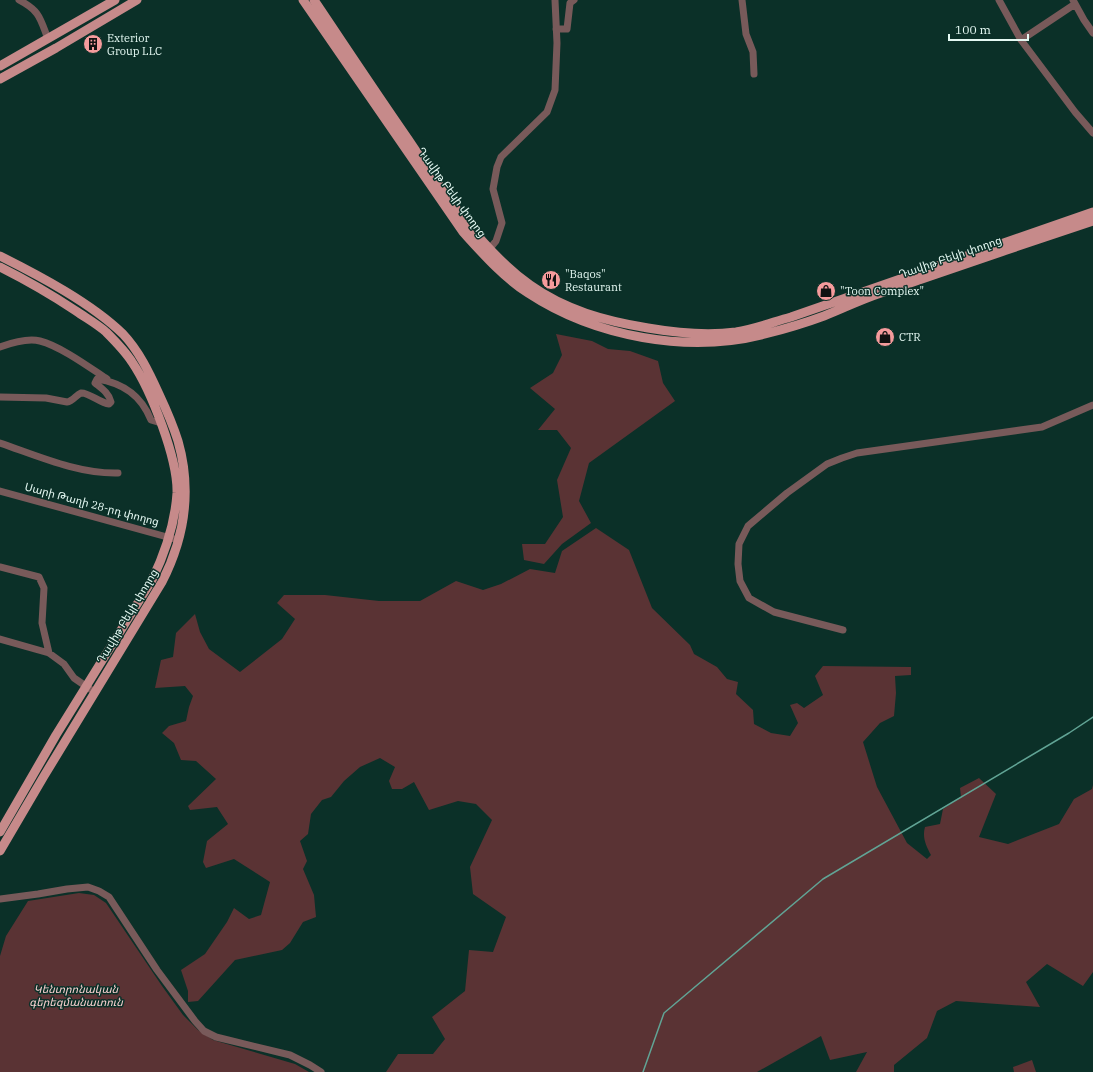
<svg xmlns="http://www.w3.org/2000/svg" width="1093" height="1072" font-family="'IBM Plex Serif','Noto Sans Armenian',serif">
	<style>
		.green { fill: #5a3334 }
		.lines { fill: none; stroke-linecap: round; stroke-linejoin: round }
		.stream { stroke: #61a495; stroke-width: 1.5 }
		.minor { stroke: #785a5a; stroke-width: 7 }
		.major { stroke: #c68a8a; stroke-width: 9 }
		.labels { text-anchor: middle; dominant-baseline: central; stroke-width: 3; stroke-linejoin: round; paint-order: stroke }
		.poi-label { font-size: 11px; fill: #e5f9f3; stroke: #0b3028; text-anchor: start }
		.street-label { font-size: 11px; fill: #e5f9f3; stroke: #0b3028 }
		.park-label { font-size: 11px; font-style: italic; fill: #fbd1d1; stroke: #0b3028 }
	</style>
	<rect width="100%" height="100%" fill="#0b3028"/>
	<path class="green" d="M556,334l36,7 16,8 22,2 28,10 5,22 12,18 -86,62 -10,38 12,22 -29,21 -18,20 -20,-4 -2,-16h23l18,-27 -6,-37 14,-32 -14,-18h-19l17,-21 -25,-21 23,-15 9,-18z
		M596,528l33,22 23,58 38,37 4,9 23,13 10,12 11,3 -2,12 17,16 1,14 17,9 19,3 8,-13 -8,-18 7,-2 7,5 19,-13 -8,-19 8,-10 88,1v8l-16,1 1,17 -2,23 -14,7 -17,19 14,45 30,56 20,16 4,-4c-5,-9 -9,-18 -6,-28l15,-3 3,-15 18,-12 -1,-9 19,-10 17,16 -17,43 29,7 51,-20 15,-25 18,-10 1,-4v187l-10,14 -36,-22 -21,18 14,25 -84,-6 -19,10 -10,27 -33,27v7h-38l11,-20 -37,8 -9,-24 -64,36h-371l12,-18h35l12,-15 -13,-22 33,-26 4,-41 24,2 13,-35 -33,-23 -3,-27 22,-47 -16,-16 -18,-3 -29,9 -15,-28 -12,7h-10l-3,-8 6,-14 -15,-9 -20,9 -16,14 -13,16 -9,3 -11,14 -3,20 -8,7 7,20 -4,8 11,26 2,22 -13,5 -13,21 -8,7 -47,10 -37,41 -10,1v-11l-7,-21 24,-16 22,-32 7,-14 15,11 12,-4 9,-33 -36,-23 -28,9 -3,-6 4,-21 21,-17 -11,-17 -27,3 -2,-4 28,-27 -20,-18 -15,-1 -7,-17 -12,-10 7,-7 17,-5 3,-14 4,-11 -8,-10 -30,2 6,-28 12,-3 3,-24 19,-19 5,18 9,17 31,23 42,-33 13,-20 -18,-16 7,-8h41l54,6h41l36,-20 27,9 18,-6 29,-15 25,4 7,-22z
		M79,893l15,2 12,8 56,83 21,29 15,15 15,10 82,24 14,8h-309v-116l6,-20 22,-35z
		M1032,1060l4,12h-22l-1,-5z"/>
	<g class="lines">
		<path class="stream" d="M643,1072l21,-59 159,-134 246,-146 24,-16"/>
		<path class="minor" d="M19,0c21,11 21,18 29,39
			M742,0l4,34 7,18 1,22
			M999,0l22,40 54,72 18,21
			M1073,0l11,20 9,13
			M556,29h11l3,-26 4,-3
			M1021,40l54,-36
			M487,252l9,-11 6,-18 -9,-34 4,-22 4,-10 46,-45 8,-22 2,-47 -2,-43
			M0,347c11,-4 28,-9 40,-6 20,5 49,26 67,38
			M0,397l46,1 21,4c6,-1 9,-7 14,-9 7,-1 19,10 28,11l2,-2c-2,-9 -10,-14 -16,-19l2,-4c26,4 44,16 54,41l10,3
			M0,443c38,13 78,31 118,30
			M0,491l178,49
			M0,567l39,10 5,11 -2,35 7,30
			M843,630l-69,-18 -25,-14 -9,-17 -2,-17 1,-20 9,-18 39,-33 40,-29 15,-6 15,-5 185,-26 51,-22
			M0,639l49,14 15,11 10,14 16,11
			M0,899l38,-5 29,-5 21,-2 11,4 10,6 48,73 38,51 9,10 12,6 74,18 20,10 11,7"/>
		<path class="major" d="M303,0l160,232c20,22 40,45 65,61 67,44 160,61 237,41 20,-5 40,-11 59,-18 18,-7 36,-16 54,-22 72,-25 143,-49 215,-73
			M314,0c31,46 62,93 94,139 35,52 70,108 122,146 35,25 75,36 118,43 29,5 58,8 88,4 19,-3 37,-10 55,-15l302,-105
			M0,66l115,-66
			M0,79l56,-31 81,-48
			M0,256c40,20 91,47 123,78 16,17 26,38 36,60 7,15 14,31 19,47 14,49 7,96 -16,141l-118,194 -44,75
			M0,267c26,13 52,28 76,44 10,7 21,13 30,21 9,9 19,19 26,30 19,28 46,97 45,131 -2,31 -12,60 -25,87l-96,155 -56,97"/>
	</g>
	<defs>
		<g id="building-disc" transform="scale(1)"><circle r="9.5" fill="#f59b9c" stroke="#0b3028"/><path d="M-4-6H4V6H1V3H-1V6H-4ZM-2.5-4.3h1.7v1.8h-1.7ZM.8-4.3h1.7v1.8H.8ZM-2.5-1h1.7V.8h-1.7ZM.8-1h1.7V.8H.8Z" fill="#111"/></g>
		<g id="restaurant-disc" transform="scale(1)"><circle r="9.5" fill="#f59b9c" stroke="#0b3028"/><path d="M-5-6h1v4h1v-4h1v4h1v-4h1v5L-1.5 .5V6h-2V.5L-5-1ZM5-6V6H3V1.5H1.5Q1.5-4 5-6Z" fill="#111"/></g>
		<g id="shop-disc" transform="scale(1)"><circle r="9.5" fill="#f59b9c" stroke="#0b3028"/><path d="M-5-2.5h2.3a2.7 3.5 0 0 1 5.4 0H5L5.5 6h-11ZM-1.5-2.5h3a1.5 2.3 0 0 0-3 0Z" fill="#111"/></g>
	</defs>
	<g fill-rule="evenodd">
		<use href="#building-disc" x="93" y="44"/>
		<use href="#restaurant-disc" x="551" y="280"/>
		<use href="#shop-disc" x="826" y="291"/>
		<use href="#shop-disc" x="885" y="337"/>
	</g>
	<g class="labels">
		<g class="poi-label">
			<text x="107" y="38">Exterior<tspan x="107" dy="13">Group LLC</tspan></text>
			<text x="565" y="274">"Baqos"<tspan x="565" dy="13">Restaurant</tspan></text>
			<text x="840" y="291">"Toon Complex"</text>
			<text x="899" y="337">CTR</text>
		</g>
		<g class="street-label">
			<text transform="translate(452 192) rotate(54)">Դավիթ Բեկի փողոց</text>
			<text transform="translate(950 257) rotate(-19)">Դավիթ Բեկի փողոց</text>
			<text transform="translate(92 504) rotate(15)">Սարի Թաղի 28-րդ փողոց</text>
			<text transform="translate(127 616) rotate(-59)">Դավիթ Բեկի փողոց</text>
		</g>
		<g class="park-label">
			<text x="76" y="989">Կենտրոնական<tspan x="76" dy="13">գերեզմանատուն</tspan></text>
		</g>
	</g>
	<path d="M949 34v6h79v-6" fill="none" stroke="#e5f9f3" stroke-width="2"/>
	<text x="955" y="34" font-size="12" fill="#e5f9f3" stroke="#0b3028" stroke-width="3" paint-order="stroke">100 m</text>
</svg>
